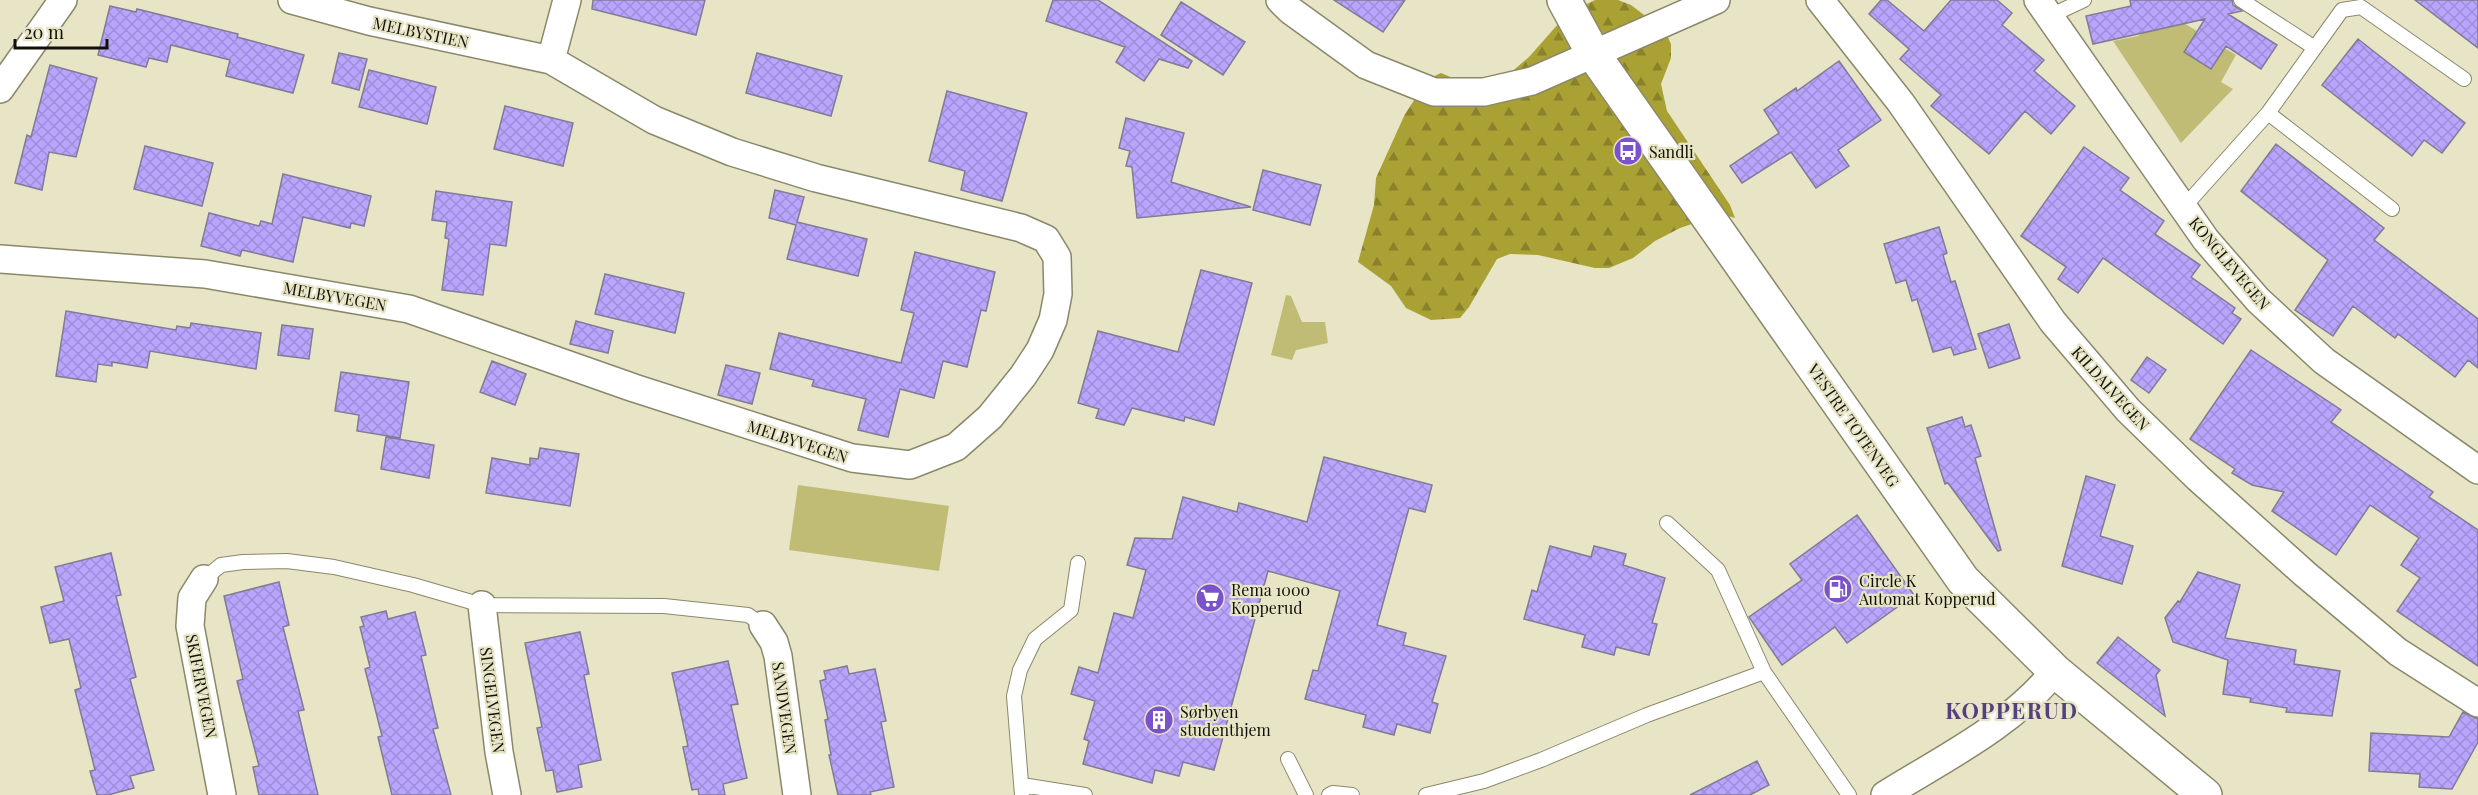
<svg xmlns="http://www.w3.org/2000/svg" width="2478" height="795" font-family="'Playfair Display',serif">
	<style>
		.forest { fill: url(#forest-firs) }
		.park { fill: #c1bc75 }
		.building { fill: url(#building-cross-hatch); stroke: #807b96; stroke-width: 1.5 }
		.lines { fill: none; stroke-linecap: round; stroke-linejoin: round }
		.service-casing { stroke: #8a886b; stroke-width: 16 }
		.minor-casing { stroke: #8a886b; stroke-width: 30 }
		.secondary-casing { stroke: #8a886b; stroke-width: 36 }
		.service { stroke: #fff; stroke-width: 14 }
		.minor { stroke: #fff; stroke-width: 27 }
		.secondary { stroke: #fff; stroke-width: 33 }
		.labels { text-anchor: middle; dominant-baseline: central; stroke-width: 4.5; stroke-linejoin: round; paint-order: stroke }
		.street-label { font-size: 16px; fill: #101006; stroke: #e7e5c6 }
		.poi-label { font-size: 16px; fill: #101006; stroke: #e7e5c6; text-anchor: start }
		.district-label { font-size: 22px; font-weight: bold; letter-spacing: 1.5px; fill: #52417f; stroke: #e7e5c6 }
	</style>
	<defs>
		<pattern id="forest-firs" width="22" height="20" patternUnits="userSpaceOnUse" patternTransform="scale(1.5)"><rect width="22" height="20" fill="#aaa135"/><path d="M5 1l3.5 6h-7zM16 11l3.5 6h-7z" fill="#89822b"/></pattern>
		<pattern id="building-cross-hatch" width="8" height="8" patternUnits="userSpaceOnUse" patternTransform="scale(1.5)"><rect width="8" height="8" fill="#baa5fe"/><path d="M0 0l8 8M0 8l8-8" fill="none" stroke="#9f8dd8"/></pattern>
	</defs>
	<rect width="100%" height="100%" fill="#e7e5c6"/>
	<path class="forest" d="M1595,0h23l13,5 34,26 6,13v14l-10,26 6,27 63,94 5,13 -14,-4 -41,14 -25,13 -22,17 -24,10h-14l-57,-13 -28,-1 -13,5 -28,48 -9,11 -29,2 -25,-12 -15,-22 -33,-24 16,-57 2,-27 29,-64 23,-35 13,-6 26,11 41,-9 21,-18 38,-43z"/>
	<path class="park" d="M2179,20l57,35 -15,27 12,7 -52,54 -68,-102 25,-5 11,-8z
		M1286,295l5,1 11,26h23l3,21 -32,7 -4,10 -21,-5z
		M798,485l151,21 -10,65 -150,-21z"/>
	<path class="building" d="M593,0h112l-9,35 -104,-26z
		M1053,0h45l94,61 -4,7 -29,-9 -15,22 -28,-19 9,-15 -79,-26z
		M1334,0h71l-22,32z
		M1881,0h6l37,31 27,-31h46l15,13 -10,12 42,35 -10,11 41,35 -24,28 -26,-23 -36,43 -58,-48 10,-11 -41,-36 9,-10 -40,-35z
		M2130,0h102l1,5 9,6 -14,3 49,31 -16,24 -35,-23 -15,23 -27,-17 21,-33 -112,25 -7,-28 45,-10z
		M2415,0h63v48z
		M1181,2l64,40 -22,33 -62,-40z
		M110,6l26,6 1,-3 101,25 -1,3 67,18 -11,38 -67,-17 4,-16 -59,-15 -4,17 -18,-4 -3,9 -48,-12z
		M2358,39l107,84 -23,30 -18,-13 -12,16 -90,-71z
		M339,53l28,6 -8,31 -27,-7z
		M757,53l85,23 -11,40 -85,-23z
		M1839,61l42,59 -43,30 11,16 -33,22 -25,-36 -49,31 -12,-17 49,-33 -15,-23 32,-22 1,3z
		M50,65l47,13 -21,79 -27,-5 -7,38 -27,-7 12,-48 4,2z
		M369,70l67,17 -9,37 -68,-17z
		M947,91l80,22 -25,88 -41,-11 4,-19 -36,-10z
		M505,106l68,17 -10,43 -69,-17z
		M1126,118l58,15 -13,49 80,25 -114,11 -5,-51 -6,-1 4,-15 -11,-3z
		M2276,144l108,84 -10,12 104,79v49l-10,-8 -13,17 -57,-43 -3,4 -42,-32 -20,30 -38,-26 33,-50 -87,-69z
		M145,146l68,17 -11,43 -68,-17z
		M2084,147l45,31 -9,12 44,31 -9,13 45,31 -9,12 44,31 -3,5 9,6 -18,25 -120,-86 -25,35 -20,-14 8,-12 -45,-31z
		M1263,170l58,15 -11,40 -57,-15z
		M283,174l88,22 -7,30 -13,-3 -1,5 -47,-11 -10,45 -51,-12 -2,6 -39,-10 8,-33 50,13 2,-5 11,3z
		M775,190l29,7 -7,25 70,17 -9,37 -71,-17 9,-34 -27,-7z
		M436,191l76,11 -6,44 -16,-2 -7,51 -41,-5 7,-51 -4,-1 2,-16 -15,-2z
		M1939,227l8,26 -4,2 8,27 4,-1 21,68 -22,6 -3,-8 -18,5 -16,-53 -5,2 -6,-21 -10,3 -12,-39z
		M915,252l80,20 -9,39 -5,-1 -14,57 -24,-6 -9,37 -34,-9 -12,48 -30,-7 8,-31 -54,-13 2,-6 -44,-11 9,-36 122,30 13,-50 -13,-3z
		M1201,270l51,13 -38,142 -29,-8 -1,4 -52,-13 -8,17 -28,-7 3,-9 -21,-6 20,-72 80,21z
		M605,274l79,19 -9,40 -80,-19z
		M66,311l110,19 1,-4 13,2 1,-5 70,10 -5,36 -106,-18 -3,17 -35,-6v4l-14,-2 -2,18 -40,-6z
		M576,321l37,10 -5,22 -38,-9z
		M2009,324l11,34 -31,10 -11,-34z
		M282,325l31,4 -4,30 -31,-4z
		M2251,350l90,60 -10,12 102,70 -4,5 49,33v136l-81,-55 23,-33 -19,-13 18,-27 -49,-33 -34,50 -64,-44 12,-19 -32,-7 -20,-12 3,-4 -45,-30z
		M2147,357l19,13 -17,23 -18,-13z
		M492,361l34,13 -11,31 -35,-13z
		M726,365l34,8 -8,31 -34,-9z
		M341,372l68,10 -9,56 -43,-7 2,-16 -24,-4z
		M1962,417l3,10 6,-2 10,31 -6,2 26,92 -3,1 -50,-68 -3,1 -18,-56z
		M386,437l48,8 -5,33 -48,-9z
		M540,448l39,6 -9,52 -84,-13 6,-35 38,7v-7l8,1z
		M1324,457l108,28 -7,27 -16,-4 -32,117 29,8 -3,12 43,11 -14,46 6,2 -8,29 -33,-9 -3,11 -31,-8 3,-12 -61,-16 8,-29 5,1 22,-80 -72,-20 -54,199 -31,-8 -4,14 -24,-6 -3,13 -69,-19 6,-23 -5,-2 11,-38 -24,-7 8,-27 19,6 16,-60 19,5 13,-48 -19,-5 8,-27 37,1 11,-42 54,15 2,-9 68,19z
		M2086,476l29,9 -15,51 33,10 -11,38 -60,-18z
		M1857,515l57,80 -67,48 -12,-16 -53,38 -33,-48 53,-37 -12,-16z
		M1550,546l41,11 3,-11 32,8 -3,11 42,13 -13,45 5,1 -8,31 -33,-8 -2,8 -32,-8 3,-12 -61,-16 8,-29 5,2z
		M111,553l10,42 -5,1 20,81 -6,2 24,91 -24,6 4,12 -26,7h-11l-7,-24 5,-1 -20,-80 6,-2 -12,-49 -19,4 -9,-36 23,-6 -9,-34z
		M2198,572l42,13 -15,53 71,12 -2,14 46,7 -8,45 -46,-4 1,-4 -37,-6 1,-4 -28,-4 5,-34 -55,-18 -8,-24 13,-17 2,1z
		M279,582l10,43 -6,2 21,83 -6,1 20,84h-59l-6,-28 6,-1 -22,-85 6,-2 -19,-83z
		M386,611l2,8 27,-7 11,43 -5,1 17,72 -5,1 18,66h-59l-14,-58 4,-1 -17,-67 5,-2 -10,-40 4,-1 -3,-9z
		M580,632l9,42 -5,1 17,85 -23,5 4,22 -25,5 -4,-22 -7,1 -9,-43 5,-1 -17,-84z
		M2118,637l42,33 -4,5 9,41 -68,-53z
		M728,661l10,43 -7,1 16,73 -24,6 2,11h-26l-1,-6 -6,1 -9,-43 5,-1 -16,-73z
		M847,666l2,8 26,-5 11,52 -5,1 13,65 -24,5 1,3h-33l-9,-40h2l-6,-35 3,-1 -8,-38 6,-2 -2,-8z
		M2463,712l15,7v23l-26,47 -33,-2 1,-13 -51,-3 2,-38 78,4z
		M1757,761l12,24 -19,10h-60z"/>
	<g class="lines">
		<g class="service-casing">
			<path id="service" d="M2241,0l74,48
				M2050,16l34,-16
				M2268,113l124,96
				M2184,207l84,-94 74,-103 19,-3 103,72
				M1667,523l51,47 46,102 85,123
				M204,579l17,-14 22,-3 44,-1 47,6 79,18 69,20 182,1 84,9 15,10
				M1288,759l18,36
				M1022,785l63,10
				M1022,795l-8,-99 6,-26 15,-31 36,-29 7,-47
				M1329,795l4,-2 19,2
				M1426,795l58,-14 57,-21 106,-45 117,-43"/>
		</g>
		<g class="minor-casing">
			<path id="minor" d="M292,0l77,21 182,39
				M1280,0l10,10 76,55 68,27h50l48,-11 184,-81
				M1820,0l81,103 152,219 75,88 70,68 107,96 93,78 80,51
				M2038,0l168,240 52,60 66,61 154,109
				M0,89l63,-89
				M0,259l205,15 204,35 225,79 218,70 58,7 46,-18 34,-30 33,-41 17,-26 13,-30 5,-26 -1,-37 -11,-18 -25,-11 -205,-50 -84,-26 -78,-32 -103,-60 16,-60
				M204,579l-12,19 -2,28 32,169
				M482,605l17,147 8,43
				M763,625l11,17 4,14 19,139
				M1885,795c59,-37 126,-69 170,-124"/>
		</g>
		<g class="secondary-casing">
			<path id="secondary" d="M1564,0l30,55 369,525 92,91 150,124"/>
		</g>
		<use href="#service" class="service"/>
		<use href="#minor" class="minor"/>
		<use href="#secondary" class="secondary"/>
	</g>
	<defs>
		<g id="bus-disc" transform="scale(1.5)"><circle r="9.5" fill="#7952cc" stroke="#e7e5c6"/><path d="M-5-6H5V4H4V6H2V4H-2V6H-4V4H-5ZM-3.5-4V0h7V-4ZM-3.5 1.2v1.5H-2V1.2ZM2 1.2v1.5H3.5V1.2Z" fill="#fff"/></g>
		<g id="fuel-disc" transform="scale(1.5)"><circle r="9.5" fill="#7952cc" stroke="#e7e5c6"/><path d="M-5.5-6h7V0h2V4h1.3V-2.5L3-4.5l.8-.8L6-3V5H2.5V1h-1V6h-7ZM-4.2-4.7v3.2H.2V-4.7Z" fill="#fff"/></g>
		<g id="supermarket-disc" transform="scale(1.5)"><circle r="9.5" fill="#7952cc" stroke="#e7e5c6"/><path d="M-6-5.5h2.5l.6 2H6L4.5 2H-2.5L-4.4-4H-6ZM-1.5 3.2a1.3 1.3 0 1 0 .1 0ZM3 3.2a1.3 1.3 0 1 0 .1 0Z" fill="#fff"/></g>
		<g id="building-disc" transform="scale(1.5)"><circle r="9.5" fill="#7952cc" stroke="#e7e5c6"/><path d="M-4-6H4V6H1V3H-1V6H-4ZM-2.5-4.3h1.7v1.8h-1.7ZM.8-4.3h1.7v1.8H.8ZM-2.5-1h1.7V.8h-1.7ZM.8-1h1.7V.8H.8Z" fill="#fff"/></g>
	</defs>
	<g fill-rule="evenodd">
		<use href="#bus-disc" x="1628" y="151"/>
		<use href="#fuel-disc" x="1838" y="589"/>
		<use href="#supermarket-disc" x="1210" y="598"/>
		<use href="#building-disc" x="1159" y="720"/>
	</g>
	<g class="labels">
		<g class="street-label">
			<text transform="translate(421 32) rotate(12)">MELBYSTIEN</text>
			<text transform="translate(2230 263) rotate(50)">KONGLEVEGEN</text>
			<text transform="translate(335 296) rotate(10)">MELBYVEGEN</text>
			<text transform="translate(2111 388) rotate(48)">KILDALVEGEN</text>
			<text transform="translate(1854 425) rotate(55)">VESTRE TOTENVEG</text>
			<text transform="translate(798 441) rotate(18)">MELBYVEGEN</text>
			<text transform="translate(202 686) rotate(79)">SKIFERVEGEN</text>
			<text transform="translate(493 700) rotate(83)">SINGELVEGEN</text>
			<text transform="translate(785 708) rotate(82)">SANDVEGEN</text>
		</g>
		<g class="poi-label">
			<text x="1649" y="151">Sandli</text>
			<text x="1859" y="580">Circle K<tspan x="1859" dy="18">Automat Kopperud</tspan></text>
			<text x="1231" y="589">Rema 1000<tspan x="1231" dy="18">Kopperud</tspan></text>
			<text x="1180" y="711">Sørbyen<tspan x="1180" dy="18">studenthjem</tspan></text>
		</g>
		<g class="district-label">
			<text x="2012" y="710">KOPPERUD</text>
		</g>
	</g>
	<path d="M15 39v9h92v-9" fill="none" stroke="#101006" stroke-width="3"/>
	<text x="24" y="39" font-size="18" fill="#101006" stroke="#e7e5c6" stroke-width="4.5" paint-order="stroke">20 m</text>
</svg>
